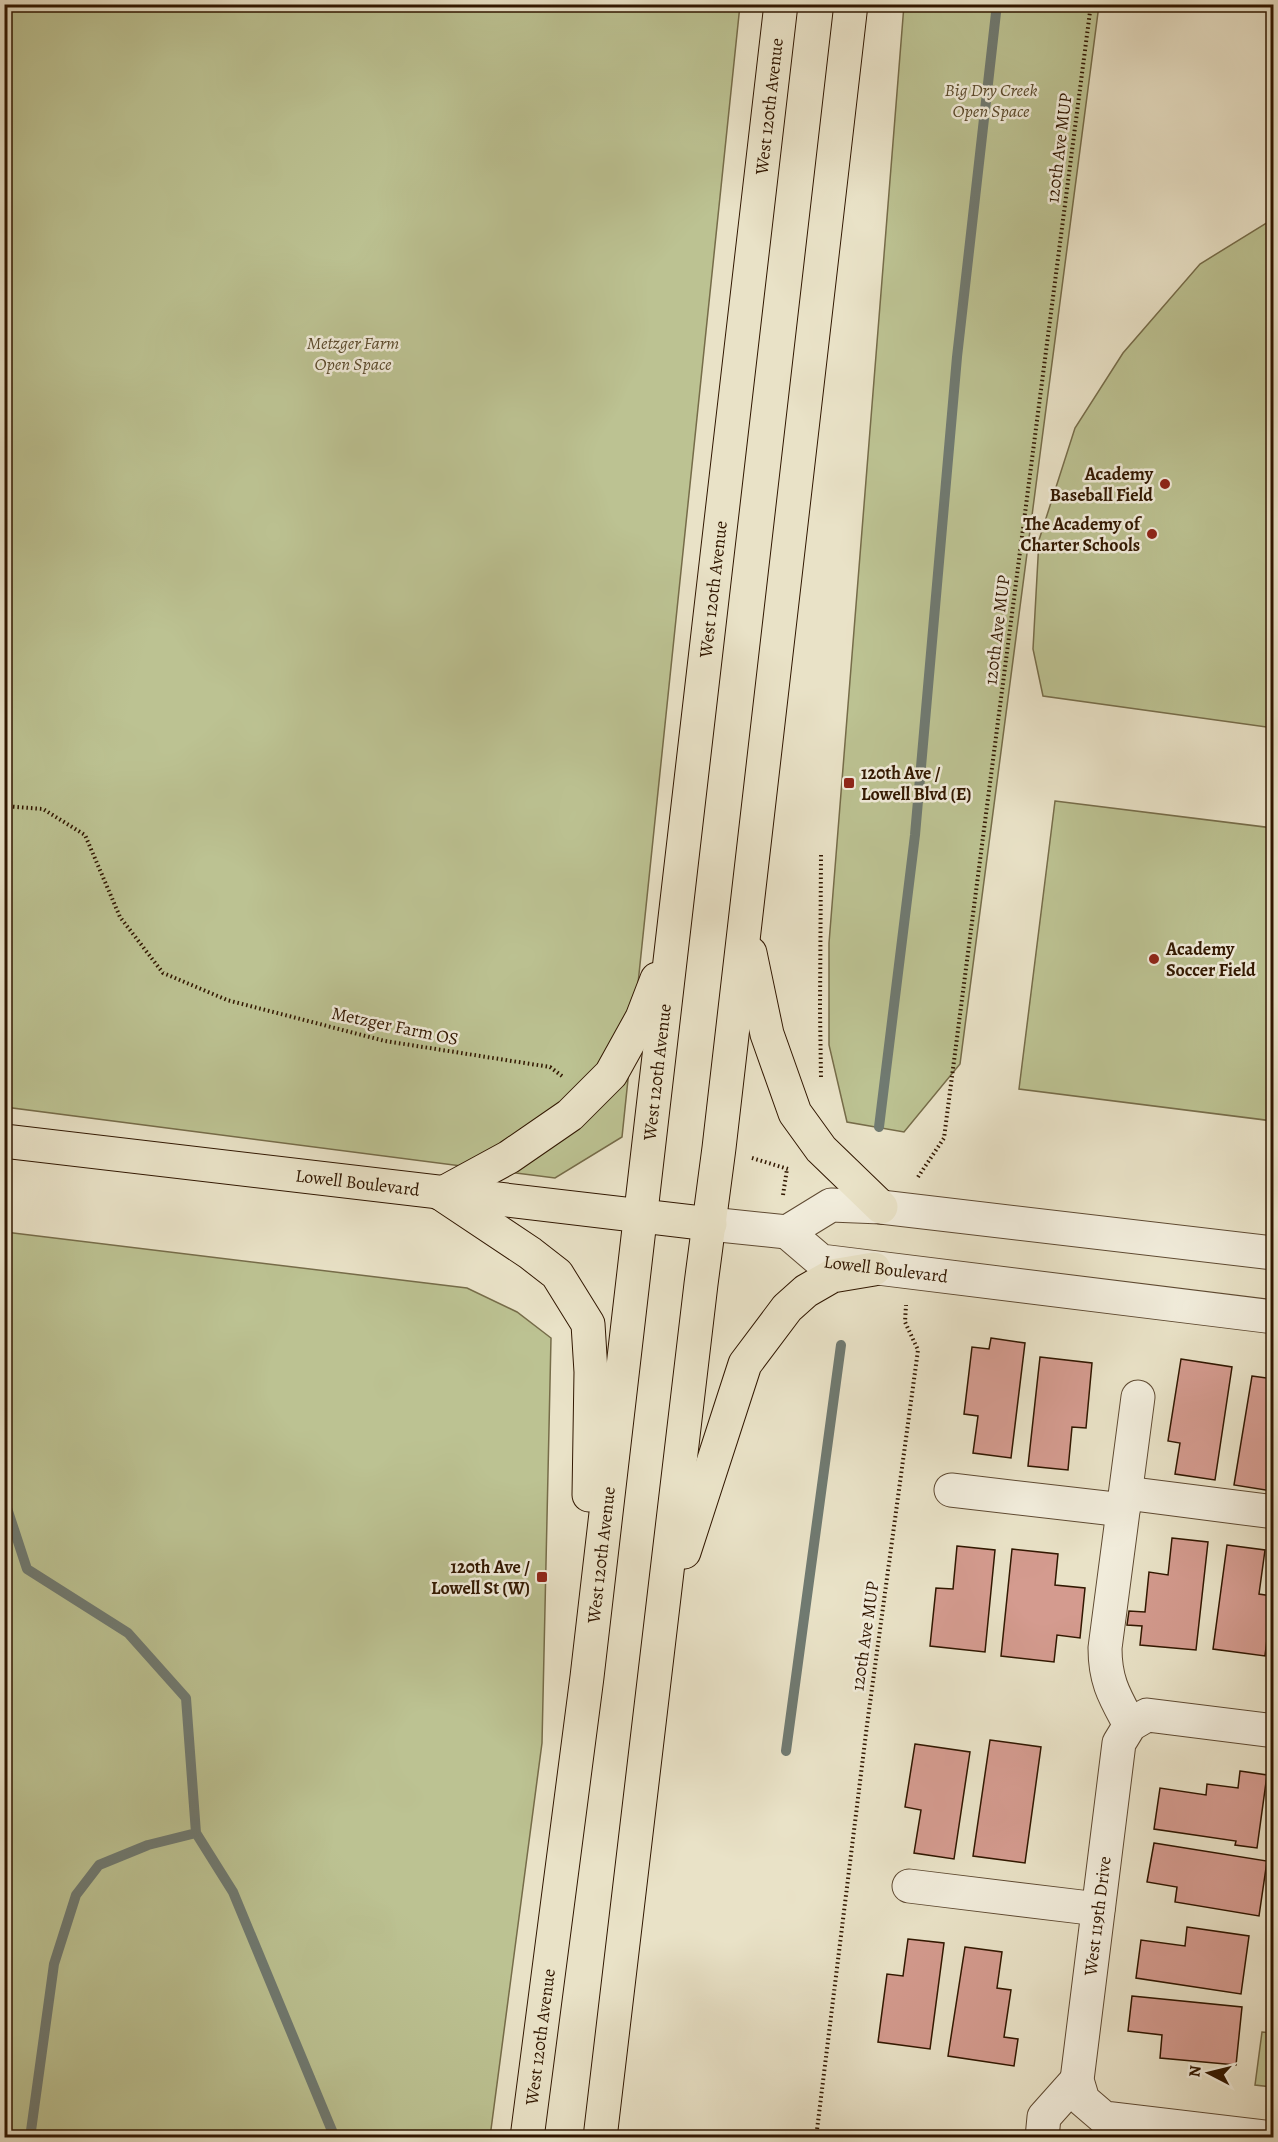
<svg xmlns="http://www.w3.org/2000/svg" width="1278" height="2142" font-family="Alegreya,serif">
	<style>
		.green { fill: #bcc292; stroke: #766c49; stroke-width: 1.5 }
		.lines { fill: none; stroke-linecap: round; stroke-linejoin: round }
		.stream { stroke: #707a71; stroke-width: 10 }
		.building { fill: #d49b8f; stroke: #311700; stroke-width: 1.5 }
		.minor-casing { stroke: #5f4a32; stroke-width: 35 }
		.major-casing { stroke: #311700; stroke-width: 35 }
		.path { stroke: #311700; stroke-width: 4; stroke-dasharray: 1.5 3; stroke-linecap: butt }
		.minor { stroke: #f1ecdb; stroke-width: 33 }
		.major { stroke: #e9e2c7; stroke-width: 33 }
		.poi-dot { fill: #8f2418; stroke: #f1ecdb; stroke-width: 2 }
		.labels { text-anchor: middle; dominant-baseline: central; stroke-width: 5; stroke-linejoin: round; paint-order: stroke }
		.park-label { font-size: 18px; font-style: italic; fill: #5b4a2c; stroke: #f1ecdb }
		.street-label { font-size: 18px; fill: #311700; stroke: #f1ecdb }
		.poi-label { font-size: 18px; font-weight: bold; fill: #311700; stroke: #f1ecdb; text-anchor: end }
	</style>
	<rect width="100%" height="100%" fill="#e9e2c7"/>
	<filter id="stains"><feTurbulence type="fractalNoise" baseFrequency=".00333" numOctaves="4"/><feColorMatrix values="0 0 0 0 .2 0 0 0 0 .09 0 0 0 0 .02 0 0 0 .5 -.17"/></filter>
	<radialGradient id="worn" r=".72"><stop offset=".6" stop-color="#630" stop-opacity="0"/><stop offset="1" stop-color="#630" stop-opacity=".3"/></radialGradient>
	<path class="green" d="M5,5h735l-118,1132 -67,41 -550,-71z
		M904,5h195l-139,1059 -56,68 -57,-10 -18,-77v-102z
		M1273,219v509l-230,-32 -10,-47 6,-109 36,-112 48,-75 77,-89z
		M1055,801l218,27v293l-254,-32z
		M5,1232l462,56 50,24 34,26 -9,405 -52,394h-485z
		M1262,2032l11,1v54l-18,-2z"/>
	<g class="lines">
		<path class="stream" d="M879,1127l36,-292 42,-478 40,-353
			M4,1499l23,70 101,64 58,65 10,135 37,59 102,246
			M786,1751l55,-406
			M30,2138l24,-174 22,-69 23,-30 49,-20 48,-12"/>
	</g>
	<path class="building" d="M991,1338l34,5 -14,115 -38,-5 5,-37 -14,-2 8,-67 17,2z
		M1040,1357l52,6 -6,65 -14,-1 -4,43 -40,-4z
		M1181,1359l51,8 -17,113 -40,-6 5,-31 -12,-2z
		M1252,1376l22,3v100l-2,12 -38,-6z
		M1172,1538l36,4 -12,108 -56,-5 2,-19 -15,-1 2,-14 16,1 4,-40 19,3z
		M1227,1545l38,5 -6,44 13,2 -7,60 -52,-7z
		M957,1546l38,4 -10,102 -55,-6 6,-58 17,1z
		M1012,1549l46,5 -3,31 30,3 -5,50 -23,-3 -3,27 -53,-6z
		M990,1740l51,7 -16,116 -52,-7z
		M915,1744l55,8 -16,107 -40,-6 7,-43 -16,-3z
		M1240,1771l27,4 -10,73 -22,-3 1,-4 -82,-12 6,-41 46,7 1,-11 31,4z
		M1154,1843l113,18 -8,55 -84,-14 2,-15 -30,-5z
		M1187,1927l62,9 -8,58 -105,-16 5,-38 44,6z
		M908,1939l36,4 -14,106 -52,-7 9,-68 16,2z
		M965,1947l37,5 -5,36 14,2 -7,47 14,2 -4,27 -66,-10z
		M1132,1996l110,11 -6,58 -76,-7 2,-23 -34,-4z"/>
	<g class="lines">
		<g class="minor-casing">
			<g id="minor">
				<path d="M710,1224l77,8"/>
				<path id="s1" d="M787,1232l34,29 453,56"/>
				<path d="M787,1232l44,-27 50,2 393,46"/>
				<path d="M951,1490l172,20"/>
				<path d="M1126,1493l148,19"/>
				<path d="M1130,1725c-15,-28 -25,-43 -25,-77l33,-251"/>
				<path d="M909,1886l189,23"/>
				<path d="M1042,2138l2,-21 33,-37"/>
				<path id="s2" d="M1273,2138l-169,-20 -21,-18 -6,-20 42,-337 11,-18 17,-10 127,16"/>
			</g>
		</g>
		<g class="major-casing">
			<g id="major">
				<path d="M750,953l17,81 28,79 26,36 60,58"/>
				<path id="s3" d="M4,1141l706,83"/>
				<path d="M441,1194l68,-37 61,-42 41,-41 31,-56 15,-39"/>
				<path d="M446,1197l84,56 27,21 31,50 3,48 -2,123"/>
				<path d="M684,1552l61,-188 42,-56 19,-17 26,-15 42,-7"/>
				<path id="s4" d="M527,2138l60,-461 194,-1673"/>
				<path d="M600,2138l101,-854 18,-136 132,-1144"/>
			</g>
		</g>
		<path class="path" d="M4,806l39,3 42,26 35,82 43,56 64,27 158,41 165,26 12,9
			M821,855l-1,154 1,70
			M752,1158l36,11
			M918,1177l26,-39 147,-1134
			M783,1195l4,-26
			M816,2138l51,-413 51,-375 -13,-28 1,-17"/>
		<use href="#minor" class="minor"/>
		<use href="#major" class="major"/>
	</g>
	<g class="poi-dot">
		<circle cx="1165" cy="484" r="6"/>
		<circle cx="1152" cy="534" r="6"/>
		<rect x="843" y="777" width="12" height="12" rx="3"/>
		<circle cx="1154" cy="959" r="6"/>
		<rect x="536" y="1571" width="12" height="12" rx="3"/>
	</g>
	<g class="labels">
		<g class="park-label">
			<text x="991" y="90">Big Dry Creek<tspan x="991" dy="21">Open Space</tspan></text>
			<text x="353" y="343">Metzger Farm<tspan x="353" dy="21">Open Space</tspan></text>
		</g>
		<g class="street-label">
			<text stroke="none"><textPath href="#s4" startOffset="2046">West 120th Avenue</textPath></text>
			<text transform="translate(1059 148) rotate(-83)">120th Ave MUP</text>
			<text stroke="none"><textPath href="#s4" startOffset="1560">West 120th Avenue</textPath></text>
			<text transform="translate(997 630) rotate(-83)">120th Ave MUP</text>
			<text transform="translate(395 1026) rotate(12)">Metzger Farm OS</text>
			<text stroke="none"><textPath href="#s4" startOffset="1074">West 120th Avenue</textPath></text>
			<text stroke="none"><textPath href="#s3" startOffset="356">Lowell Boulevard</textPath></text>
			<text stroke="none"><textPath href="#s1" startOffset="110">Lowell Boulevard</textPath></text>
			<text stroke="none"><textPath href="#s4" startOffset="588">West 120th Avenue</textPath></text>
			<text transform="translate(865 1636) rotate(-82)">120th Ave MUP</text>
			<text stroke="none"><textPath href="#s2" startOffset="384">West 119th Drive</textPath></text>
			<text stroke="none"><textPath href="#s4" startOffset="102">West 120th Avenue</textPath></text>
		</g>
		<g class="poi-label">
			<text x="1153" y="474">Academy<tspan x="1153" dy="21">Baseball Field</tspan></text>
			<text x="1140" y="524">The Academy of<tspan x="1140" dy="21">Charter Schools</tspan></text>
			<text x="861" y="773" text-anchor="start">120th Ave /<tspan x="861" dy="21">Lowell Blvd (E)</tspan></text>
			<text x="1166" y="949" text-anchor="start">Academy<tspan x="1166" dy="21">Soccer Field</tspan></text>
			<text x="530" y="1567">120th Ave /<tspan x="530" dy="21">Lowell St (W)</tspan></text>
		</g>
	</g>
	<rect width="1278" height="2142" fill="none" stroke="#e9e2c7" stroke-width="24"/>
	<rect x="6" y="6" width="1266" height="2130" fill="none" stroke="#311700" stroke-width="3"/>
	<rect x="12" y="12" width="1254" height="2118" fill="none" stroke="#311700" stroke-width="1.5"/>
	<g transform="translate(1209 2073) rotate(277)" stroke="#f1ecdb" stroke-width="4.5" paint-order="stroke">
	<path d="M0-4.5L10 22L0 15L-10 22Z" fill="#311700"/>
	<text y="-9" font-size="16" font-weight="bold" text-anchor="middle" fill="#311700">N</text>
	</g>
	<rect width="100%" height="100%" filter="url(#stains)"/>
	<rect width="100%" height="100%" fill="url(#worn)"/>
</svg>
